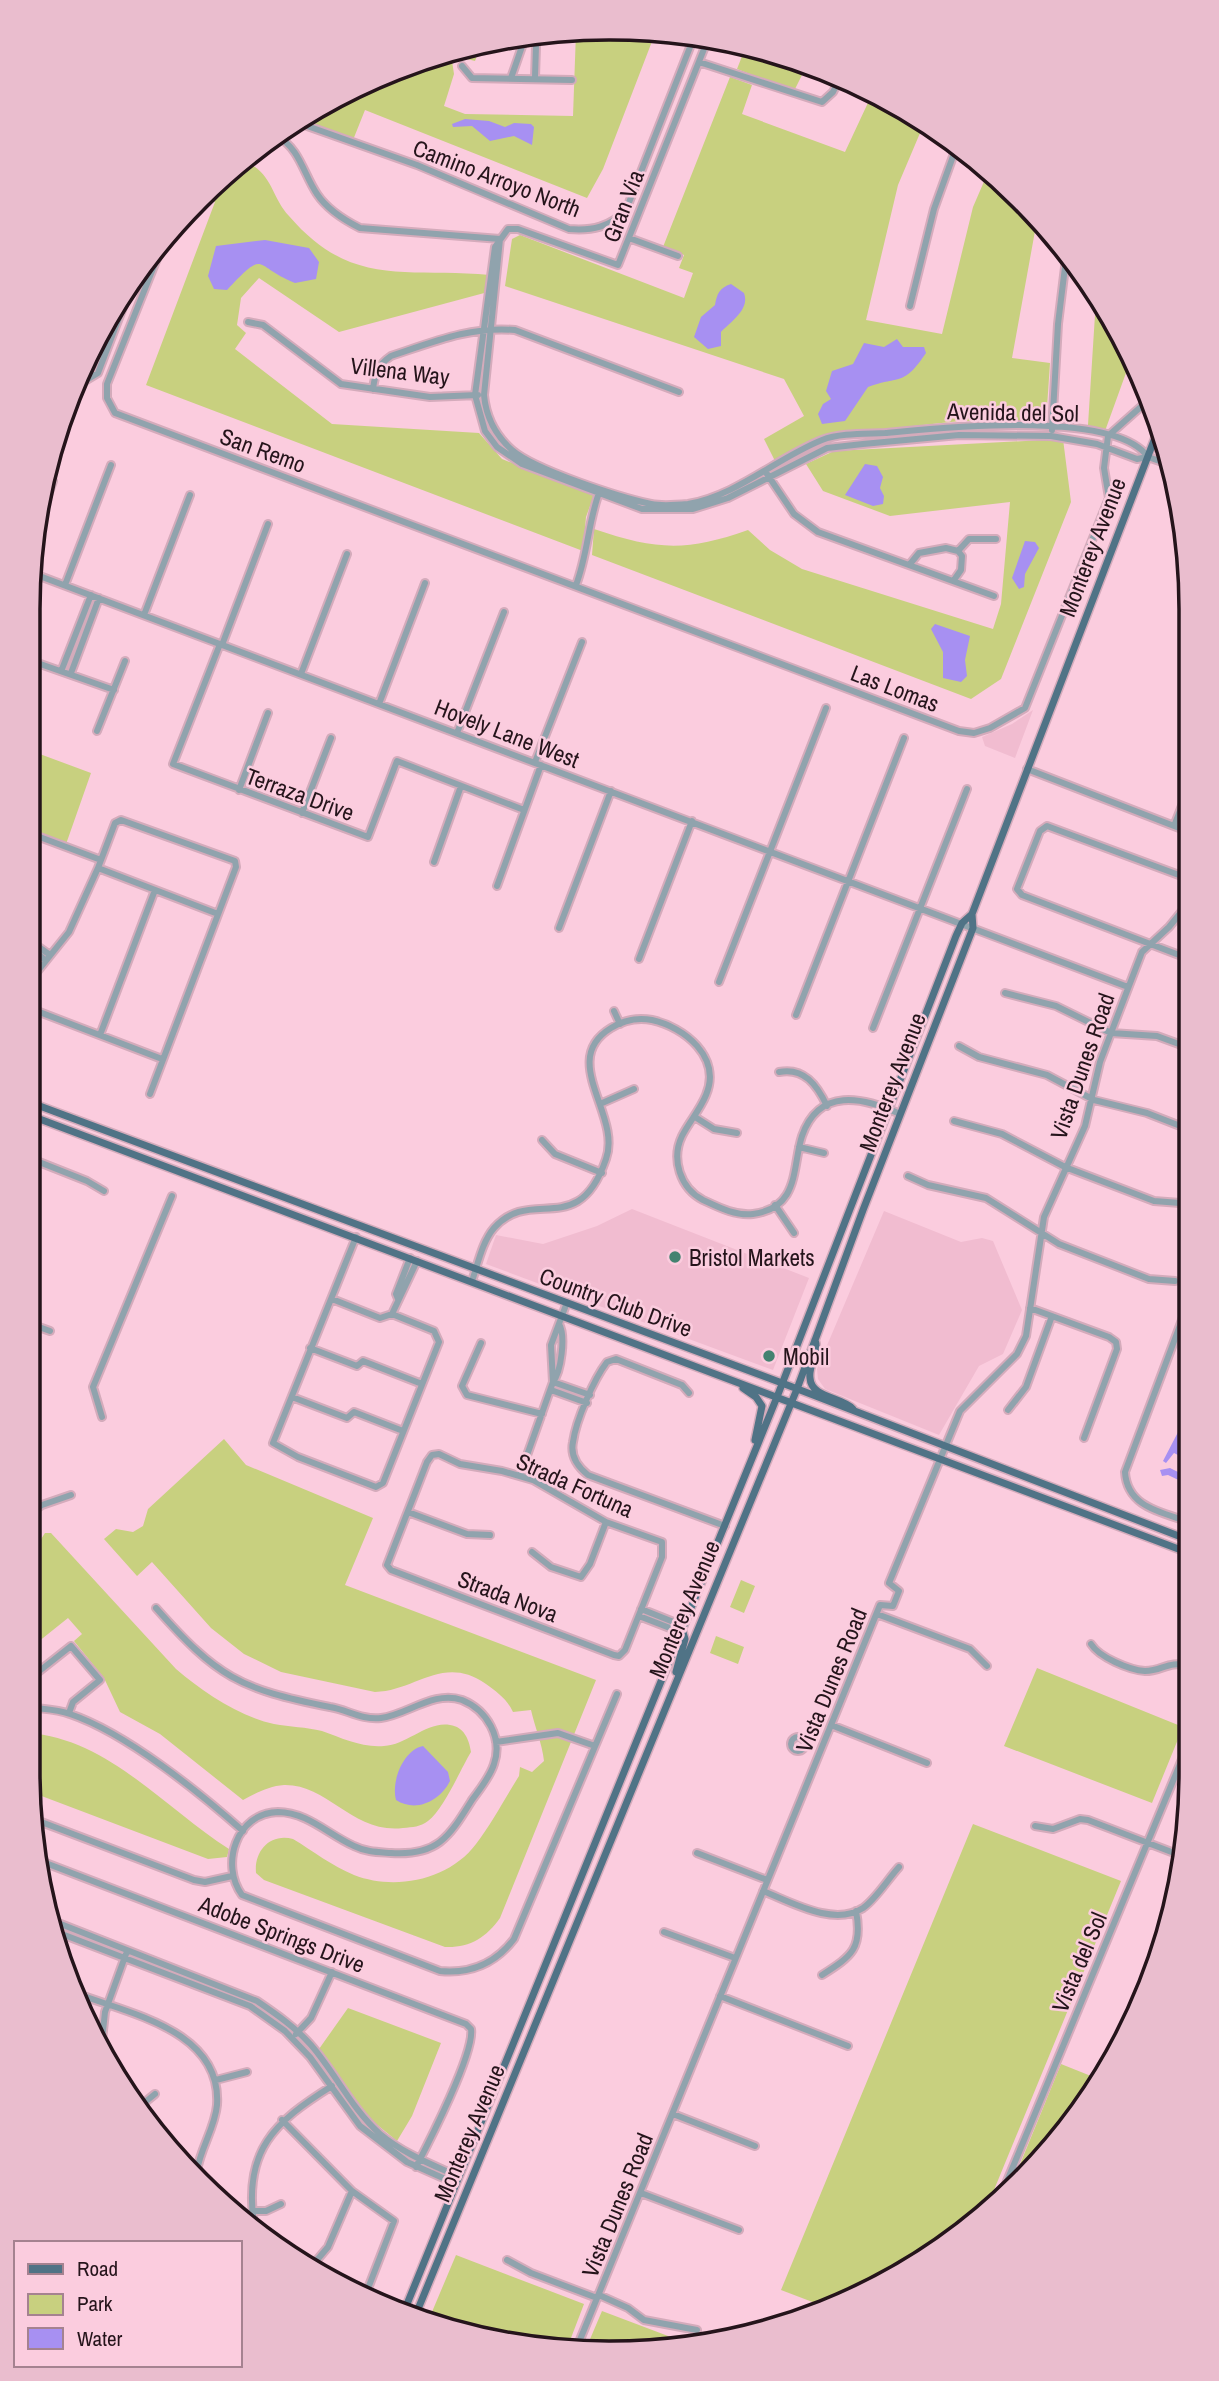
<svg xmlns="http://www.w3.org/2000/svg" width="1219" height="2381" font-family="'Archivo Narrow',sans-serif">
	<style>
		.built { fill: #f1bcd0 }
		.green { fill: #c8d07f }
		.water { fill: #a790f2 }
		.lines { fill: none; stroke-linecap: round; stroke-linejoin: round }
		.minor-casing { stroke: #d4abbb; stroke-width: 10 }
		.major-casing { stroke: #d4abbb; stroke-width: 10 }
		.minor { stroke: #90a3ad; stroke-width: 6 }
		.major { stroke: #507386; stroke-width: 7 }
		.poi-dot { fill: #438270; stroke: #fbccde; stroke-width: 2.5 }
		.labels { text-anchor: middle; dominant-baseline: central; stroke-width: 5; stroke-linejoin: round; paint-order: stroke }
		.street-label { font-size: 23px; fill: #25141b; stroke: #fbccde }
		.poi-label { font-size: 23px; fill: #25141b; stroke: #fbccde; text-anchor: start }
		.rim { fill: none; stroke: #25141b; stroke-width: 3.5 }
	</style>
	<rect width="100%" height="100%" fill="#fbccde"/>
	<path class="built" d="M1033,710l-18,48 -30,-12 -3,-9 30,-13z
		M632,1209l177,69 -36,92 -287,-106 10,-29 47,9 54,-18z
		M884,1211l77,31 21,-4 11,3 29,69 -19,44 -24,12 -40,69 -114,-46 -7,-10 -1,-10z"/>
	<path class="green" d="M648,29l8,2 -53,138 -16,29 -222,-88 -12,30 -45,-16 22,-23 93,-42 58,-14 -6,16 -12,-3 -11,3 2,13 -10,32 21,8 108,2 3,-84z
		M746,46l61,19 -13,26 -57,-22z
		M730,77l22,8 -10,29 103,38 28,-60 50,34 -25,59 -32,135 76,14 31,-127 16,-37 48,50 -25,138 38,5 -4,59 -86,-1 -130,14 -55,26 -11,-22 40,-23 -20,-37 -279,-93 7,-47 8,-4 164,63 9,-25 -14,-5 5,-13 -21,-8z
		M243,160c31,14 27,35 46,56 63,73 116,51 201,59l-2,17 -149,40 -80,-54 -18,20 -4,27 9,8 -11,16 97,75 147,9 23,26 92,36 -8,22 -3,34 -437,-166 69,-183 -12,-5 23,-25z
		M1096,299l35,60 -26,72 -17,-6z
		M1063,439l8,63 -70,177 -30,20 -379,-144 2,-26c62,21 92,23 154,1l22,20 32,19 191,60 8,-25 9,-102 -120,14 -67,-25 -17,-27 28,-13z
		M29,750l62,23 -26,74 -36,-14z
		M224,1439l22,26 127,53 -28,67 251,95 -96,238c-14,20 -31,30 -55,29l-181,-67 -8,-7c-2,-22 14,-40 37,-34 20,12 39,27 61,36 41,16 95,5 122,-31 16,-21 29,-46 43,-68l1,-9 12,5 12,-11c-2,-18 -9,-33 -13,-51l-18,2c-6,-13 -16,-20 -27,-28 -43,-30 -70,7 -111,8l-94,-20 -37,-18 -33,-26 -59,-66 -15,14 -33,-37 12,-10 17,3 10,-6 5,-17z
		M45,1533h6l125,136c27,23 62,47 98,55 16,3 32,3 48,7 20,7 40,17 62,15 23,-1 43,-25 66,-21 14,2 19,14 21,27 -11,18 -27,57 -43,69 -8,6 -15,6 -25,7 -50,6 -75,-44 -119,-43 -15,1 -28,8 -41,15l-83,-66 -40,-22 -16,-34 -30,-37 8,-7 -14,-16 -40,32v-91z
		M741,1580l14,6 -11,27 -14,-6z
		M716,1636l28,11 -6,17 -28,-11z
		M1037,1668l146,59 -31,76 -148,-57z
		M28,1733c79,5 138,76 201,116l-2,8 -19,2 -177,-67z
		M973,1824l148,57 -134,326 -121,86 -43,13 -42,-16z
		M348,2008l93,35 -29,73 -15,25 -33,-27 -45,-65z
		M1061,2064l35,14 -76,105 -11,8z
		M456,2255l128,49 -18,47 -107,-18 -30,-14z
		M602,2311l74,28 -4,9 -87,3z"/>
	<path class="water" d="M465,119l24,2 16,6 9,-4 17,1 3,3 -2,18 -18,-9 -24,5 -18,-15 -19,1 -1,-3z
		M265,240l44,8 10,14 -3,17 -21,4c-42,-16 -28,-36 -68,7l-13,-1 -6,-13 8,-30z
		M731,284l13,9c6,16 -12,28 -23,39v14l-13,3 -14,-12 7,-20 14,-12c2,-11 4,-17 16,-21z
		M897,339l6,8h21l2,6c-23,34 -25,22 -58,34l-23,34 -23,3 -4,-10 5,-10 8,-5 -5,-8 6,-20 21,-7 11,-21 20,4z
		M865,464l12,2 6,11 -3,11 4,8 -1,8 -10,2 -28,-11z
		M1025,541l10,1 4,6 -14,26 -1,13 -5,2 -7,-11z
		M935,624l35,12 -5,24 2,16 -6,6 -18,-4v-26l-12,-23z
		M1189,1411v74l-21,-10 -6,1 -2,-6 10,-2 12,6 7,-9 -5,-7 -10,-5 -8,10 -3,-2z
		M423,1746l25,26 2,9c-10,20 -34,32 -54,19 -5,-18 7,-50 27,-54z"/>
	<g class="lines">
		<g class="minor-casing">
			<path id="minor" d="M528,34l8,12 -1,31
				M708,39l-90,226 -100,-36h-10l-13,18 -20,148 10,36 12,16 25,17 120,45h51l35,-11 99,-50 36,-4 96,-9 92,1 46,8 40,15 11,-2
				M699,62l123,40 11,-10 7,-14
				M462,66l10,12 100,2
				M511,78l15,-43
				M296,122l121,43 152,64c23,2 41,-2 57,-19l68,-173
				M277,136c23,13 26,37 40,58 10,15 27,26 43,34l140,11
				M166,236l-59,148v14l8,15 844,318 15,2 16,-5 35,-20 84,-210 -5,-30 4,-32 36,-32 4,-11
				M629,238l49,18
				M500,239l-16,156c2,22 11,40 28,55 23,20 107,47 139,54 10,2 26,1 37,0 48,-8 89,-46 134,-64 18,-7 44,-6 63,-7 55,-5 229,-24 263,24
				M910,306l24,-97 22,-61
				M248,322l15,3 78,59 89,13 48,-2
				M75,387l23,-14 37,-97
				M373,389c2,-16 5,-24 18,-33 42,-14 80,-30 124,-26l164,62
				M1052,430l6,-106 9,-73
				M1148,457l20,7
				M767,474l27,40 24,18 176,64
				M37,526l16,-45 -7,-10
				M910,564l9,-11 27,-5 12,3
				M29,572l1099,415
				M954,580l7,-10 1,-14 -4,-5 11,-12h27
				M65,585l46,-120
				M576,585c12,-31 12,-64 24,-95
				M144,615l46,-120
				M220,644l-47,120 195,73 29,-76 127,49
				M222,645l46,-121
				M29,660l85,30
				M62,669l29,-74
				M71,673l28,-75
				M301,674l46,-120
				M1186,700l-3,21 4,2
				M379,704l46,-121
				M97,731l28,-70
				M457,733l47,-121
				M535,762l47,-120
				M1027,769l160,62
				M239,790l29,-77
				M302,813l29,-75
				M1174,826l13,-33
				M29,833l72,27
				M434,862l27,-76
				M98,868l17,-45 6,-3 114,41 1,6 -86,227
				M1187,878l-140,-52 -7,5 -23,58 5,6 165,63
				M497,886l44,-121
				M559,928l52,-137
				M29,940l21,15
				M29,946l16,14
				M639,959l53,-138
				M29,982l40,-50 29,-64 120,46
				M719,982l107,-274
				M1005,993l51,13 55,27 46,3 30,11
				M29,1008l133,51
				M614,1011l6,13
				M796,1015l108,-277
				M873,1028l94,-239
				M100,1035l55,-145
				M959,1046l20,11 68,18 47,25 53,13 41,16
				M779,1072c25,-5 38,13 48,34
				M600,1104l34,-15
				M695,1117l19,12 23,4
				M954,1121l48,13 63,33 89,34 26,2
				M542,1140l13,14 47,19
				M799,1147l25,6
				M29,1158l58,23 17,10
				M908,1176l20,9 58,13 73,46 90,35 26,2
				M775,1205l19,28
				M472,1281c6,-17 10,-39 22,-53 38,-43 84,13 112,-69 16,-44 -48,-99 5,-131 13,-8 26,-11 41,-8 32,7 70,37 54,75 -6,15 -17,27 -24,41 -11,23 -2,52 21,64 15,7 32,16 50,14 47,-6 39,-47 49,-78 17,-49 61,-39 98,-22
				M332,1299l48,19 12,-4 42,17 5,11 -56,141 -7,4 -78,-30 -25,-14 83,-206
				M398,1299l-2,-5 14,-36
				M1188,1304l-63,168c2,35 36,40 64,50
				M1030,1308l79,29 7,5 1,7 -33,89
				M392,1314l25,-53
				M28,1323l22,8
				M481,1343l-19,43 5,9 75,19
				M310,1348l47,18 6,-5 59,23
				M553,1382l-2,-37 15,-40
				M553,1382l37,13
				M551,1390l36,13
				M689,1393l-7,-8 -66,-26 -9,3c-13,17 -31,58 -34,80 -3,14 5,25 15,33l137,51
				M292,1397l55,21 7,-6 49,19
				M1008,1410l18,-23 26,-71
				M102,1417l-9,-30 79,-191
				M439,1454l21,10 42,7 31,9 73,42 56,20v15l-37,93 -6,6 -5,-1 -223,-85 -4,-5 40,-103 5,-7z
				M520,1475l33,-93c8,-10 13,-46 6,-58
				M408,1512l59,22 23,1
				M28,1514l14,-9 29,-10
				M532,1552l19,15 30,10 9,-13 16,-42
				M156,1608c61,69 83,81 174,99 18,3 31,13 51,11 26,-3 53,-28 81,-18 25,10 41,38 32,64 -4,13 -14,25 -22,36 -23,37 -34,56 -81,53 -13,-1 -25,-1 -37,-7 -25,-11 -47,-34 -76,-34 -42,1 -58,53 -36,83l198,76c31,3 55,-7 74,-32l103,-245
				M641,1609l35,14 6,6
				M877,1614l93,35 17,17
				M639,1616l36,14 7,-1
				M1091,1644c8,13 38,26 54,27 18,0 23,-11 44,-5
				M28,1680l43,-34 29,34 -27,22 -4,11
				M28,1707c14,2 29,2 42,7 56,19 129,78 173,117
				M831,1725l96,38
				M791 1744a7 7 0 1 1 14 0a7 7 0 1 1-14 0Z
				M496,1742l62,-9 37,13
				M36,1820l158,60 11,2 27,-6
				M1035,1826l18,3 27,-10 8,1 94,36
				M697,1853l70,27
				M43,1862l423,162 5,5c4,23 -42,113 -55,138
				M763,1891c28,11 71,36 100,17 13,-9 25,-29 36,-41
				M53,1921l204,80c19,13 38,26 54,44 25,29 40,63 69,89 19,16 43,27 66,37
				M54,1931l196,75 35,25 25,26 50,69 47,36 36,16
				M664,1932l71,26
				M822,1975c30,-19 41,-27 34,-64
				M78,1994c53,20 144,37 139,111 -2,23 -17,44 -20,66
				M720,1996l128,50
				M296,2034l15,-16 21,-46
				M102,2040l3,-28 21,-58
				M216,2080l31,-8
				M139,2107l16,-13
				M673,2114l82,32
				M282,2120l70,71 42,30 -27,70
				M641,2193l98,37
				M1000,2198l190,-458
				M252,2211h14l15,-7
				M254,2224c-11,-73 20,-102 78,-138
				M317,2260l11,-13 24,-56
				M507,2260l24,13 66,25
				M599,2295l29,13 16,12 53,10
				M575,2352l305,-747 13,1 6,-15 -10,-8 71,-172 57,-57 9,-18 18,-119 41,-91 15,-64 14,-37 28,-73 27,-25 18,-22"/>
		</g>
		<g class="major-casing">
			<path id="major" d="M29,1102l753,281 407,157
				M29,1115l1160,438
				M815,1340c5,14 -7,24 -5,38 1,20 32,19 43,31
				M743,1388l13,9 6,9 -7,34
				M676,1672l9,-33 -3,-10
				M405,2309l372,-912 179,-461 6,-13 10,-9 186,-484
				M416,2314l381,-925 66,-179 110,-282 -1,-14"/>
		</g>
		<use href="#minor" class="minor"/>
		<use href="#major" class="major"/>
	</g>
	<g class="poi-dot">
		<circle cx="675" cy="1257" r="7"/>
		<circle cx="769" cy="1356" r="7"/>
	</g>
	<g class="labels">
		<g class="street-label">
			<text transform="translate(497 178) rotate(21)">Camino Arroyo North</text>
			<text transform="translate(623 206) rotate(-69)">Gran Via</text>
			<text transform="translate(400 371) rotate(7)">Villena Way</text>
			<text transform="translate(1013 412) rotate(1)">Avenida del Sol</text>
			<text transform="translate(263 450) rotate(20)">San Remo</text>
			<text transform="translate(1092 547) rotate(-69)">Monterey Avenue</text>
			<text transform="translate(895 688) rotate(21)">Las Lomas</text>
			<text transform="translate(507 733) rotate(21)">Hovely Lane West</text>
			<text transform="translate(300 794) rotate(20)">Terraza Drive</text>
			<text transform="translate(1082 1066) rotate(-71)">Vista Dunes Road</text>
			<text transform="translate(892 1082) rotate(-69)">Monterey Avenue</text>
			<text transform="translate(616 1302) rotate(20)">Country Club Drive</text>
			<text transform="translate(575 1485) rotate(24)">Strada Fortuna</text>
			<text transform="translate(508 1596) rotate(21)">Strada Nova</text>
			<text transform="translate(684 1609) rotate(-67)">Monterey Avenue</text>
			<text transform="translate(831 1680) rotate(-68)">Vista Dunes Road</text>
			<text transform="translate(282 1934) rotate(21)">Adobe Springs Drive</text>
			<text transform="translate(1079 1962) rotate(-67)">Vista del Sol</text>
			<text transform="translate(469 2133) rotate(-67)">Monterey Avenue</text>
			<text transform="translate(617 2205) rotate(-68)">Vista Dunes Road</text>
		</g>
		<g class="poi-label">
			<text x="689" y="1257">Bristol Markets</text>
			<text x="783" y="1356">Mobil</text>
		</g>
	</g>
	<path d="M0 0H1219V2381H0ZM609 40H610A569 569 0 0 1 1179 609V1772A569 569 0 0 1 610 2341H609A569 569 0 0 1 40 1772V609A569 569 0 0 1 609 40Z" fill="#eabdce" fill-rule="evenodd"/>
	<path class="rim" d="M609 40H610A569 569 0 0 1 1179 609V1772A569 569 0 0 1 610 2341H609A569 569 0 0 1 40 1772V609A569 569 0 0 1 609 40Z"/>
	<rect x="14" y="2241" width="228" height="126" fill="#fbccde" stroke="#a58290" stroke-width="2"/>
	<rect x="28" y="2264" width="35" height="10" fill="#507386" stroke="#a58290" stroke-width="2"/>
	<text x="77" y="2276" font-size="21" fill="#25141b">Road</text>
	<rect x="28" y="2294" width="35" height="21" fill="#c8d07f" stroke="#a58290" stroke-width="2"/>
	<text x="77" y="2311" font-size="21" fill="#25141b">Park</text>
	<rect x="28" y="2328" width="35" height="21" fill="#a790f2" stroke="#a58290" stroke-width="2"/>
	<text x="77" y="2346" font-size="21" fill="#25141b">Water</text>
</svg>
